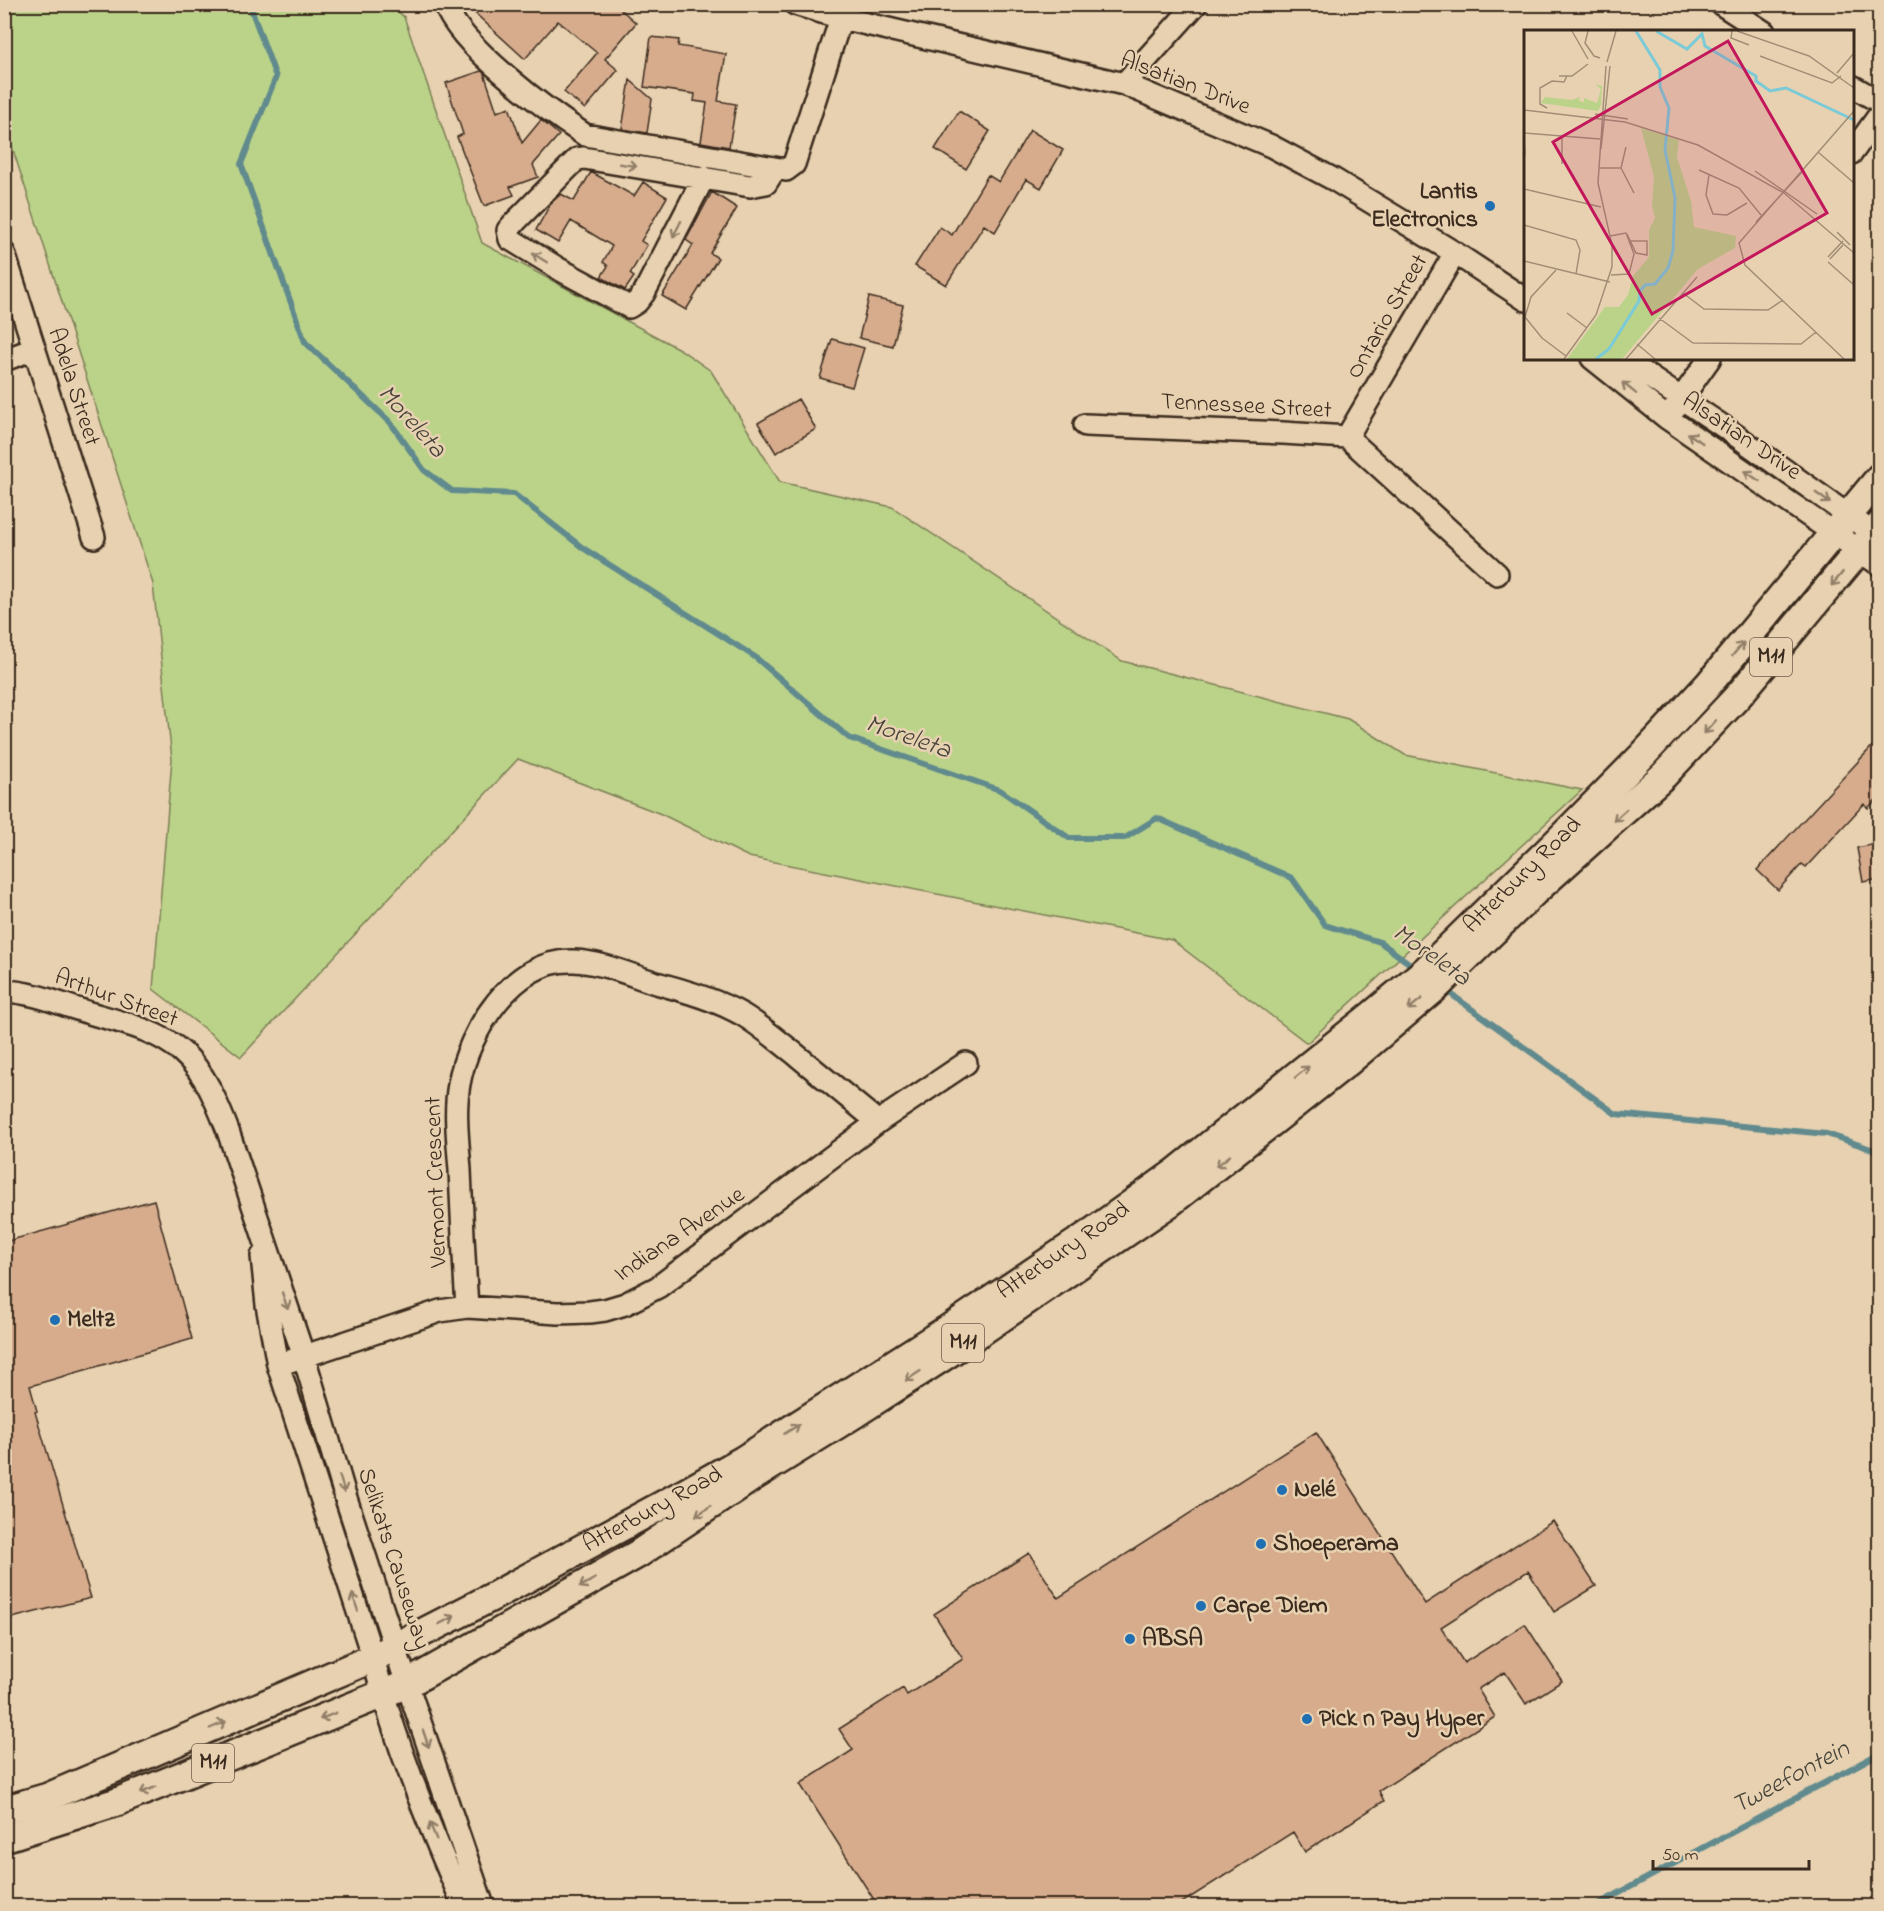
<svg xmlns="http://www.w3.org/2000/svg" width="1884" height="1911" font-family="'Indie Flower',sans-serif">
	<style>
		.green { fill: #bbd389; stroke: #7b7e54; stroke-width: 1.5 }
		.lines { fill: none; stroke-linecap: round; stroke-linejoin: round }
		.stream { stroke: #618a8d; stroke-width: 6 }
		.building { fill: #d6ac8d; stroke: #3b2a1e; stroke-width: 1.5 }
		.minor-casing { stroke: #3b2a1e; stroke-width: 26 }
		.major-casing { stroke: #3b2a1e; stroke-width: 32 }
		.minor { stroke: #e7d1b0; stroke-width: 21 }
		.major { stroke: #e7d1b0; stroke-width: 27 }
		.oneway { stroke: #917e67 }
		.poi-dot { fill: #1f6fb2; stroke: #e7d1b0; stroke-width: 2 }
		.labels { text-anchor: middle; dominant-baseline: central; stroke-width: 5; stroke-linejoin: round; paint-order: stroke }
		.shield { fill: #e7d1b0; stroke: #6f5c4a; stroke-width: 1.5 }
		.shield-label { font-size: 22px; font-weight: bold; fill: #3b2a1e }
		.street-label { font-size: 24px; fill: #3b2a1e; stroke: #e7d1b0 }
		.poi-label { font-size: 24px; font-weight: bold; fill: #3b2a1e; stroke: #e7d1b0; text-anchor: start }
		.water-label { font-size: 26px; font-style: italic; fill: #45423a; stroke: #e7d1b0 }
		.inset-river { fill: none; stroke: #7bcad7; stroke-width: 3 }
		.inset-road { fill: none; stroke: #a28e76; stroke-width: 1.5 }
		.view { fill: #c2185b; fill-opacity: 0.15; stroke: #c2185b; stroke-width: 3 }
		.inset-edge { fill: none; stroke: #3b2a1e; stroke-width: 3 }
	</style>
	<rect width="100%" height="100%" fill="#e7d1b0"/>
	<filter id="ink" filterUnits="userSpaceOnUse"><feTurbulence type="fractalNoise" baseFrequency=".0167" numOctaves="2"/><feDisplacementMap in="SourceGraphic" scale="12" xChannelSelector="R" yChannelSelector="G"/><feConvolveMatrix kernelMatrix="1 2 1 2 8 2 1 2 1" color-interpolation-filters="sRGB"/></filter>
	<g filter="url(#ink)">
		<path class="green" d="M4,5h387l13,12 78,226 199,107 30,21 69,111 112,25 230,154 226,58 57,36 177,35 -275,253 -135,-103 -423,-83 -88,-43 -143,-55 -277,298 -88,-68 19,-230 -19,-175 -148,-459z"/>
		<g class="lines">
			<path class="stream" d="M248,4l2,2 26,71 -35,87 64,178 85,80 34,48 28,21 62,3 69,54 172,109 94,81 151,52 69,48h56l32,-20 135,60 33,47 55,17 37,27
				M1444,989l172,125 211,20 53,18
				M1595,1906l285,-153"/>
		</g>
		<path class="building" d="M465,4h150l21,19 -31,36 13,11 -33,39 -21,-17 33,-39 -39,-32 -33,38z
			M651,37l28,3 -1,6 48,8 -8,47 18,3 -7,43 -28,-5 6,-39 -13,-2 1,-7 -51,-7z
			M481,71l3,2 13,39 12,-5 13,36 19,-23 18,15 -26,30 5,12 -28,10 4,8 -30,11 -27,-69 6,-3 -17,-51z
			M630,80l22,19 -5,34 -25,-4z
			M959,111l31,20 -24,38 -31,-20z
			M1030,130l33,20 -22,38 -15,-9 -31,53 -11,-7 -38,60 -31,-19 25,-39 12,8 36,-60 11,7z
			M591,172l43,24 9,-14 24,15 -26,44 6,4 -17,29 4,3 -9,13 -24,-13 7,-11 -5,-4 9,-16 -41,-25 -13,22 -22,-13 15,-27 10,-9 13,7z
			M712,192l25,16 -27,45 8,5 -32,52 -24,-14 31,-51 -7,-5z
			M869,297l34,8 -10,41 -34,-8z
			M832,339l32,9 -12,39 -32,-9z
			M798,399l18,30 -40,24 -18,-30z
			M1880,738v58l-12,12 -4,-4 -58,63 -4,-3 -24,26 -21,-20z
			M1880,843v36l-17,3 -6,-34z
			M154,1200l38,139 -162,47 7,25 -2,1 56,186 -87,22v-378z
			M1316,1432l109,172 128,-83 43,65 -42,26 -26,-41 -87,56 23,36 61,-39 37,57 -36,23 -21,-32 -27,17 17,28 -116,74 5,10 -79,51 -12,-20 -116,74h-299l-78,-122 53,-34 -14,-21 64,-41 4,7 56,-36 -29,-45 95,-61 29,45z"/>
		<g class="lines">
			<g class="minor-casing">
				<path id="minor" d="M445,4c13,41 103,107 140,131l201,35 8,-6 47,-146
					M795,4l46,14 283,66 147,62 62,33 122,74 71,47
					M1721,4l43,28
					M1124,84l72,-80
					M1852,86l28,16
					M1852,153l28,-39
					M704,177l-60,116 -7,9 -8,5 -70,-38 -49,-30 -2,-9 7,-8 62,-63 7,-1 166,28 16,-3 9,-14
					M4,253l90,284
					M1592,358l75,60 213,147
					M1621,358l103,69 156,111
					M4,360l30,-11
					M1674,409l36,-51
					M1085,425l198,8 64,4 150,137
					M1347,437l108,-184
					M4,991c27,1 51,11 76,19 34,11 75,18 102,42 23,20 35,51 46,79l76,226 40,135 63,192 76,222
					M262,1256l5,49 11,60 95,293c22,85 56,168 91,248
					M467,1307c-3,-46 -5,-91 -7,-137 -2,-28 -6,-58 -1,-86 9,-52 54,-126 115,-123 27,1 54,13 79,21 31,9 62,17 90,33 18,11 34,25 51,38 28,23 56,46 84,69
					M278,1365l162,-54 27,-4 91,6 32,-1 15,-2 20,-6 33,-17 220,-165 88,-59"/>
			</g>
			<g class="major-casing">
				<g id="major">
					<path id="s1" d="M4,1810l44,-13 325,-139 121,-62 194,-105 55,-31 202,-129 146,-98 85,-61 196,-157 55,-46 132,-129 84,-85 65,-70 172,-208"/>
					<path d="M4,1838l113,-36 290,-118 231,-130 113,-76 102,-63 107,-69 211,-144 177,-140 86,-73 100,-97 130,-117 75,-80 141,-170"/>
				</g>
			</g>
			<use href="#minor" class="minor"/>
			<use href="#major" class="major"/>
		</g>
		<defs><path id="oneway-shaft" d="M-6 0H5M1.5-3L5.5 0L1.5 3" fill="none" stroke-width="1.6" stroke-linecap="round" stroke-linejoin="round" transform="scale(1.5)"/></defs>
		<g class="oneway">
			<use href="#oneway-shaft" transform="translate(628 165) rotate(9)"/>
			<use href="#oneway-shaft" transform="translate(677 229) rotate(117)"/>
			<use href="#oneway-shaft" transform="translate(540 258) rotate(-148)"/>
			<use href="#oneway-shaft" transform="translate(1629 388) rotate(-141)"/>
			<use href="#oneway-shaft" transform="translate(1695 438) rotate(-146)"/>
			<use href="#oneway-shaft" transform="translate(1752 476) rotate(-146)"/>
			<use href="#oneway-shaft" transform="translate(1823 498) rotate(36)"/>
			<use href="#oneway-shaft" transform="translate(1837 579) rotate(130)"/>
			<use href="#oneway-shaft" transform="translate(1738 649) rotate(-50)"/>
			<use href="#oneway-shaft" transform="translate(1710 727) rotate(132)"/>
			<use href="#oneway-shaft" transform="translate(1620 815) rotate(138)"/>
			<use href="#oneway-shaft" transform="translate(1415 1004) rotate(141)"/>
			<use href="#oneway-shaft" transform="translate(1302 1072) rotate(-39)"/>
			<use href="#oneway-shaft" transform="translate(1223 1161) rotate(142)"/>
			<use href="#oneway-shaft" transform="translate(285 1301) rotate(71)"/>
			<use href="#oneway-shaft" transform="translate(913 1376) rotate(147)"/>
			<use href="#oneway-shaft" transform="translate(792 1429) rotate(-32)"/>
			<use href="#oneway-shaft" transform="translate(342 1484) rotate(73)"/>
			<use href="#oneway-shaft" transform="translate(703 1511) rotate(146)"/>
			<use href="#oneway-shaft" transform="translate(587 1583) rotate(151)"/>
			<use href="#oneway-shaft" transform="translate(355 1602) rotate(-108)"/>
			<use href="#oneway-shaft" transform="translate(447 1620) rotate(-27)"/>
			<use href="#oneway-shaft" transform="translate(328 1716) rotate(158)"/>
			<use href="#oneway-shaft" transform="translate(218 1725) rotate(-23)"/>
			<use href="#oneway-shaft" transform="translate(426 1739) rotate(71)"/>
			<use href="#oneway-shaft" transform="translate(148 1790) rotate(158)"/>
			<use href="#oneway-shaft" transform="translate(433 1831) rotate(-112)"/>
		</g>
	</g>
	<g class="poi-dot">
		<circle cx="1490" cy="206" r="6"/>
		<circle cx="55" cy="1320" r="6"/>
		<circle cx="1282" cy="1490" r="6"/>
		<circle cx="1261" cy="1544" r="6"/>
		<circle cx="1201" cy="1606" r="6"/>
		<circle cx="1130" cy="1639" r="6"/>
		<circle cx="1307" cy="1719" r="6"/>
	</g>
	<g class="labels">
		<g class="shield">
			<rect x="1750" y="638" width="42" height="38" rx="4.5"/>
			<rect x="942" y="1324" width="42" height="38" rx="4.5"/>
			<rect x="192" y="1744" width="42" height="38" rx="4.5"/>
		</g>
		<g class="shield-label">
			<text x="1771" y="657">M11</text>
			<text x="963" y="1343">M11</text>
			<text x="213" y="1763">M11</text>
		</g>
		<g class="street-label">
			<text transform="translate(1185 84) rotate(21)">Alsatian Drive</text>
			<text transform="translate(1388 317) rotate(-60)">Ontario Street</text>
			<text transform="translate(73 387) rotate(72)">Adela Street</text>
			<text transform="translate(1246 407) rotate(3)">Tennessee Street</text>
			<text transform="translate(1741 437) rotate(34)">Alsatian Drive</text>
			<text stroke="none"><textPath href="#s1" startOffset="1796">Atterbury Road</textPath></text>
			<text transform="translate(116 999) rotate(20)">Arthur Street</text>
			<text transform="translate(437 1182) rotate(-92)">Vermont Crescent</text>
			<text transform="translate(680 1235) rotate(-34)">Indiana Avenue</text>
			<text stroke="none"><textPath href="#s1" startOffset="1202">Atterbury Road</textPath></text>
			<text stroke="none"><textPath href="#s1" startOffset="716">Atterbury Road</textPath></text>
			<text transform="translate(393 1559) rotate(72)">Selikats Causeway</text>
		</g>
		<g class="poi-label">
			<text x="1478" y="192" text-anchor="end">Lantis<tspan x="1478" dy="28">Electronics</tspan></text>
			<text x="67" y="1320">Meltz</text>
			<text x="1294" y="1490">Nelé</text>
			<text x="1273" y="1544">Shoeperama</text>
			<text x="1213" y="1606">Carpe Diem</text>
			<text x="1142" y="1639">ABSA</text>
			<text x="1319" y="1719">Pick n Pay Hyper</text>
		</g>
		<g class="water-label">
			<text transform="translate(411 422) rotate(48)">Moreleta</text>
			<text transform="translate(908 738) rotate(19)">Moreleta</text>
			<text transform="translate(1431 956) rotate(35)">Moreleta</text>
			<text transform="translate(1791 1778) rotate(-28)">Tweefontein</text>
		</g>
	</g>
	<g transform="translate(1524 30)">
		<rect width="330" height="330" fill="#e7d1b0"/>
		<path d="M71,54l7,2 -1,19 -3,6 -57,-8 4,-6 27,3 8,-3 -1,4 5,1v-4l13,5 4,-14zM117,98l38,12 -2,17 14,44 3,26 42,9 -1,12 -37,21 -76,90h-55l38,-52h14l9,-12 5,-19 16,-19v-27l6,-12 -3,-12 2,-29z" fill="#bbd389"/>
		<path class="inset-river" d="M132,1l31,18 15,-15 3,12 51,30v5l14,10 16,-3 68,32M72,329l13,-10 30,-48 1,-10 5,-6 10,-1 13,-16 5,-17 2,-53 -10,-48 4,-42 -9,-21v-17l-24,-39"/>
		<path class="inset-road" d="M48,1l16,28M64,1l-3,12 9,13 6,2M208,1l-1,7 18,7M213,1l72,25 45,32M236,26l72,27 9,-7M83,32l9,-31M313,43l17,-20M35,46h13l16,-12M23,78l-7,-4v-16l12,-7 12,1 3,-6M0,80l101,12 73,23 86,48 70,60M71,84l33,5M0,103l76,6M0,106l1,19M102,117l-5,21 13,25M77,119l9,-83M294,122l36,31M38,134v-28M75,138h22M175,140l40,18 22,27M231,141l62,43M185,145l-3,20 7,19 14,1 20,-12M0,159l77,18M232,192l46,-50M0,195l52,15 4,10 -4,24M313,202l13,13M103,204l9,19 11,2v-14h-16M86,206l16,-3 8,21 -5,20 -18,1M304,227l15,-16M306,229l13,-14M0,231l86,21M304,232l26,23M32,240l-25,27 -6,20 17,21 24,18M159,263l21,16 64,1 15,-10M43,283l20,15M135,288l34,25 108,1 15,-12M113,314l18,15M40,329l32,-44 16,-48v-22l-14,-62 8,-117M102,329l71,-82M320,329l-99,-94 -6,-22 115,-132"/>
		<path class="view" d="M204,11l99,172 -175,101 -99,-172z"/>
		<rect width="330" height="330" class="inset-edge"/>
	</g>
	<rect width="1884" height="1911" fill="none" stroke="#e7d1b0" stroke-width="24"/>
	<rect x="12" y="12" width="1860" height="1887" fill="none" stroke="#3b2a1e" stroke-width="2" filter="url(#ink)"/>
	<path d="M1653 1860v9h156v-9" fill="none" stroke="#3b2a1e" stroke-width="3"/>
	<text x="1662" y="1860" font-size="18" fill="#3b2a1e" stroke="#e7d1b0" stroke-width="4.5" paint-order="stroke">50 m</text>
</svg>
